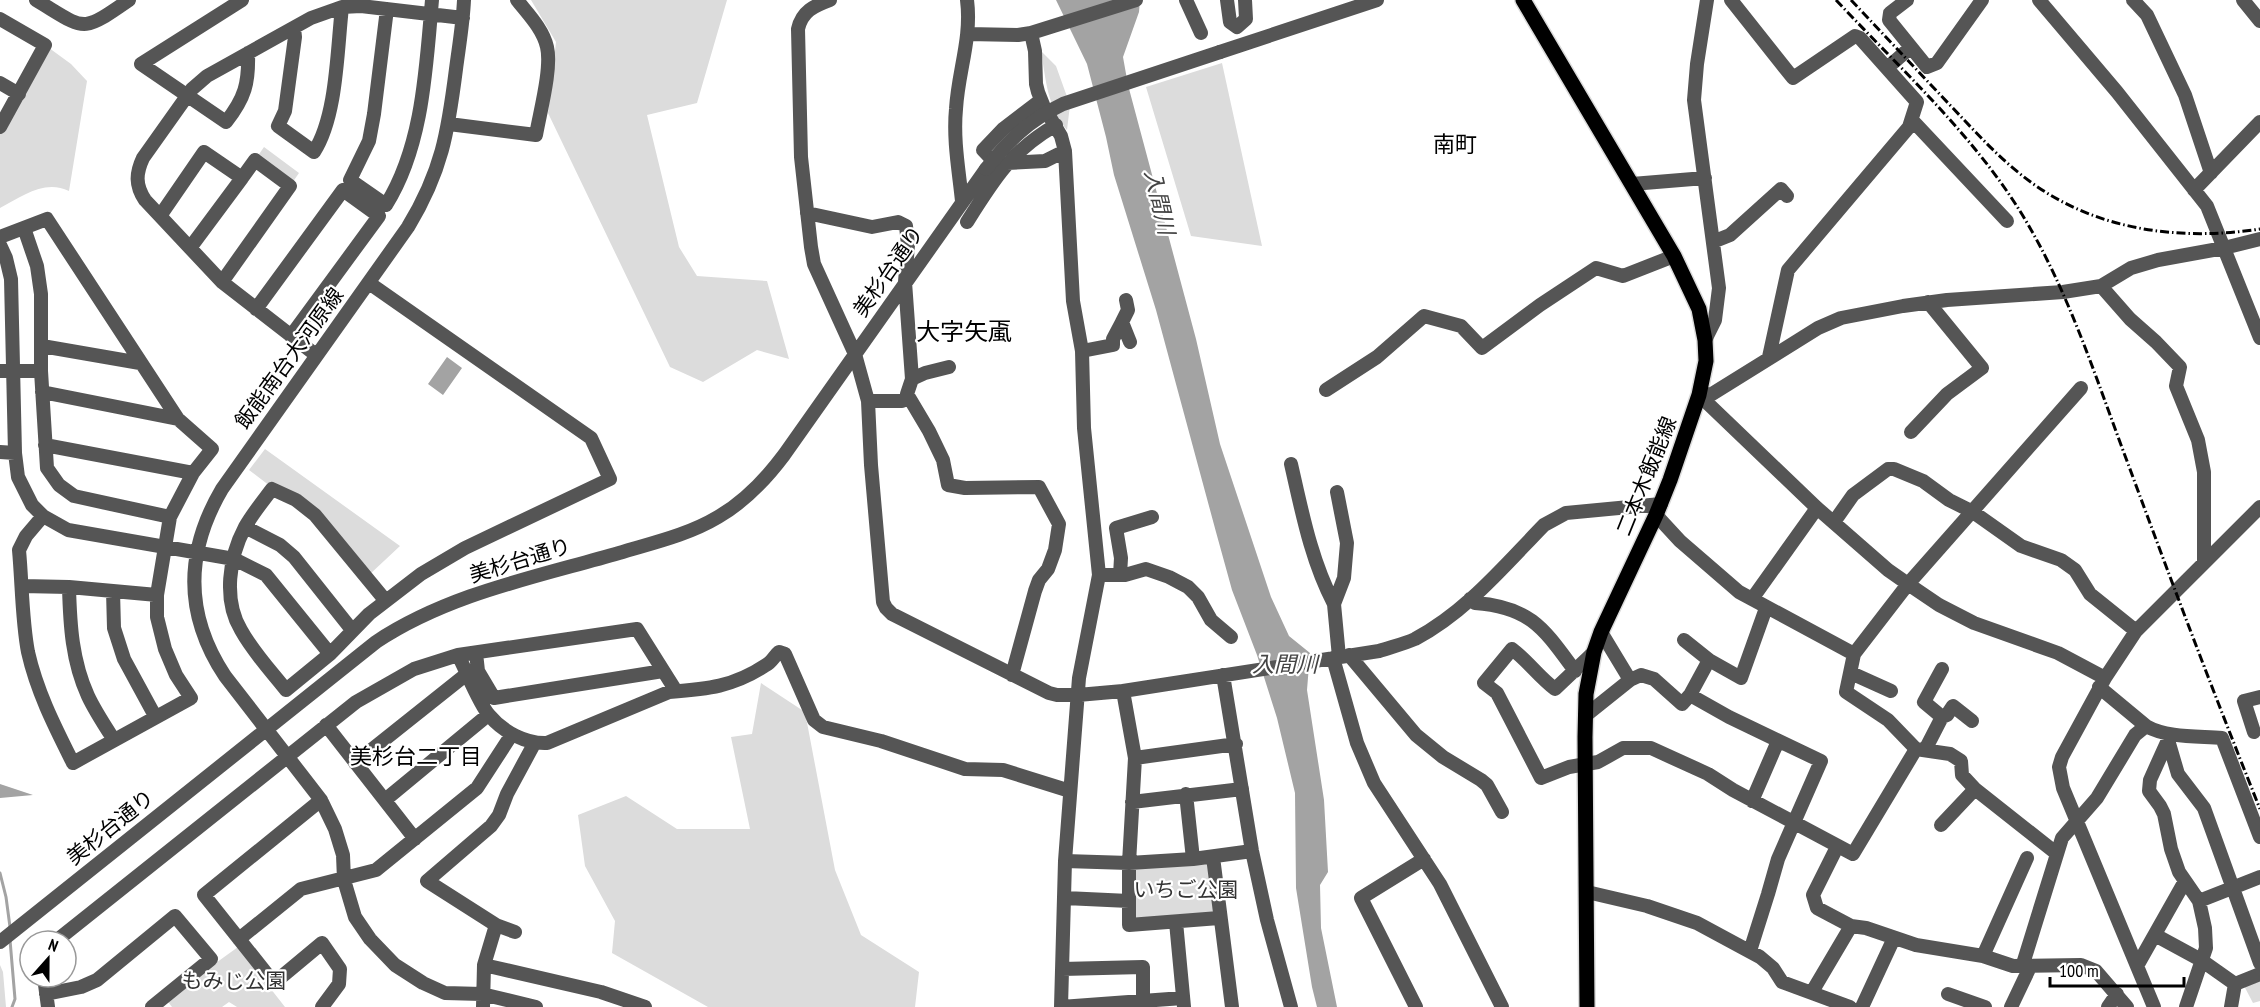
<svg xmlns="http://www.w3.org/2000/svg" width="2260" height="1007" font-family="'PT Sans Narrow','Noto Sans JP',sans-serif">
	<style>
		.green { fill: #dcdcdc }
		.water { fill: #a3a3a3 }
		.lines { fill: none; stroke-linecap: round; stroke-linejoin: round }
		.stream { stroke: #a3a3a3; stroke-width: 3 }
		.major-casing { stroke: #dbdbdb; stroke-width: 18 }
		.minor { stroke: #555; stroke-width: 14 }
		.major { stroke: #000; stroke-width: 15 }
		.rail { stroke: #000; stroke-width: 3; stroke-dasharray: 9 3 1.5 3; stroke-linecap: butt }
		.minor-bridge { stroke: #555; stroke-width: 14 }
		.labels { text-anchor: middle; dominant-baseline: central; stroke-width: 4.5; stroke-linejoin: round; paint-order: stroke }
		.street-label { font-size: 21px; fill: #000; stroke: #fff }
		.park-label { font-size: 21px; fill: #333; stroke: #fff }
		.neighbourhood-label { font-size: 22px; fill: #000; stroke: #fff }
		.water-label { font-size: 22px; font-style: italic; fill: #444; stroke: #fff }
		.quarter-label { font-size: 24px; fill: #000; stroke: #fff }
	</style>
	<rect width="100%" height="100%" fill="#fff"/>
	<path class="green" d="M531,0h196l-30,103 -50,12 32,132 18,29 70,5 22,78 -32,-9 -54,32 -33,-15 -122,-254 8,-71z
		M45,45l26,19 16,17 -18,110c-24,-12 -47,5 -69,17v-81z
		M1041,51l15,15 14,39 -3,25c-20,-24 -21,-50 -26,-79z
		M1222,63l40,183 -71,-10 -45,-149z
		M264,147l35,26 -9,13 -35,-26z
		M265,449l135,97 -31,29 -49,-60 -50,-29 -21,-16z
		M761,683l44,29 30,158 26,65 58,37 -4,35h-207l-96,-54 3,-32 -30,-55 -7,-51 48,-19 51,33h73l-19,-92 21,-3z
		M1210,860l6,53 -84,7v-52z
		M238,947l47,60h-48l-8,-5 -7,5h-50l-6,-8z
		M0,965l3,7 3,35h-6z
		M2260,974v27l-7,2 -11,-21z"/>
	<path class="water" d="M1056,0h84l-1,12 -16,45 5,28 68,254 24,105 51,153 18,39 21,17 -3,37 17,110 4,72 -8,13 1,43 16,79h-20l-5,-20 -16,-99 -1,-95 -18,-75 -20,-63 -25,-65 -16,-58 -60,-222 -42,-135 -8,-38 -19,-73z
		M447,357l15,11 -19,27 -15,-11z
		M0,784l33,11 -33,3z"/>
	<g class="lines">
		<path class="stream" d="M0,873l6,24 4,30
			M10,940l5,59 -3,8"/>
		<g class="major-casing">
			<path id="major" d="M1523,0l151,256 25,53 6,31 1,21 -7,34 -29,85 -14,35 -55,117 -7,20 -8,42 -1,43 2,270"/>
		</g>
		<path class="minor" d="M36,0c50,30 44,34 93,0
			M242,0l-101,64 85,58c19,-24 23,-39 22,-69
			M464,0c-1,23 -5,46 -8,69 -8,63 -14,102 -48,158l-186,262c-37,63 -38,125 3,187l96,124 14,29 8,26 1,25 11,37 15,22 25,26 28,18 22,10 37,1 54,13
			M830,0c-16,6 -28,11 -32,29l3,128 10,90 3,17 41,90 13,47 3,64 12,137 3,6 6,6 157,79 8,2h21l45,-4 256,-40c12,-4 25,-7 36,-12 51,-27 89,-73 129,-114l22,-12 95,-9
			M1186,0l15,33
			M1227,0l3,22 7,5 9,-8 -1,-19
			M1731,0l62,78 62,-42 5,2 57,64 -8,25 -121,143 -19,87
			M1907,0l-17,13 -1,7 38,47 10,-4 45,-63
			M2039,0l78,92 90,114 53,132
			M2133,0l14,15 38,80 26,78
			M2243,0l17,21
			M387,9l-13,105 -5,27 -19,39 36,25c37,-59 40,-137 46,-205
			M0,19l45,26 -45,82
			M294,28l1,9 -10,74 -7,15 36,26c23,-36 23,-101 28,-145
			M1031,33l4,18 1,33 2,8 6,15 17,29 4,15 8,150 9,50 2,77 15,147 -20,103 -5,65 -9,118 -4,146 122,-9
			M968,34l50,1 13,-2 105,-33
			M1220,52l157,-52
			M1887,68l23,-20
			M0,83l19,11
			M1912,120l95,101
			M449,124l87,11c4,-23 16,-67 11,-88 -4,-18 -19,-33 -30,-47
			M1007,163l38,-2 20,-10
			M1001,169l-18,-19 20,-21 38,-29
			M1632,184l73,-6
			M2194,190l66,-68
			M962,201c-3,-30 -9,-61 -6,-92 2,-37 16,-71 11,-109
			M807,213l65,14 26,-5 8,4 2,19 -3,37 7,97 -5,15 22,37 14,29 5,25 17,3 74,-1 20,37 -4,26 -7,19 -9,11 -4,11 -23,84
			M160,216l44,-64 38,26 13,-18 35,26 -68,96
			M967,222c27,-43 44,-71 89,-97
			M24,228l13,38 4,28v77l6,97 12,17 15,11 96,21
			M0,237l47,-18 131,200 34,30 -19,24 -23,44 -13,78v22l8,32 11,26 15,23 -118,65c-18,-36 -36,-71 -45,-111 -6,-31 -6,-70 -9,-102l7,-14 17,-20
			M1715,241l15,-6 51,-46 6,7
			M0,245l6,13 5,21 4,174 3,24 14,28 11,11 25,14 166,29 32,16 64,79
			M190,248l52,-70
			M369,283l222,155 19,41 -145,69 -44,26 -52,40 -39,40 -44,36c-15,-19 -33,-38 -45,-60 -18,-30 -12,-73 4,-103 8,-14 18,-26 27,-38l24,11 19,15 70,85
			M2101,286l29,33 26,23 24,25 -4,19 22,54 6,32v91
			M1126,300l2,10 -6,12 8,20
			M256,309l87,-119 36,26 -88,120
			M1705,340l10,-20 4,-32 -25,-188 3,-36 10,-64
			M42,346l98,17
			M1082,351l31,-6v-6l9,-17
			M316,355l-94,-73 -77,-82c-10,-15 -9,-27 -2,-42l49,-69 15,-13 104,-58 31,-11 19,-1 102,12
			M0,371h41
			M912,379l13,-6 24,-6
			M1326,390l51,-33 47,-41 37,10 21,22 58,-43 56,-37 27,8 51,-20
			M42,392l136,27
			M1699,395l13,-1 106,-66 23,-10 62,-12 44,-6 116,-8 38,-6 30,-18 27,-8 66,-12 36,-9
			M1699,395l118,113 71,62 20,14 31,21 35,18 84,30 47,25
			M868,401h34l6,-3
			M1911,432l36,-38 35,-26 -54,-66
			M45,445l148,28
			M0,452l15,1
			M1291,464c11,48 20,96 43,140
			M1337,492l10,51 -3,35 -10,26 5,53
			M1834,522l19,-27 35,-26h6l29,12 26,19 24,12 48,34 40,14 14,10 15,24 46,37
			M245,527l35,18 14,12 58,73
			M1099,575h26l21,-6 23,8 19,10 10,10 13,23 20,17
			M1120,575l1,-17 -5,-30 36,-11
			M22,586l47,1 88,8
			M69,587c1,38 3,74 19,109 7,15 17,30 26,44
			M113,591l1,37 10,31 31,57
			M1470,599l5,4c56,4 69,26 100,68
			M1752,599l65,-91
			M1601,632l29,48
			M1684,640l25,20
			M1594,652l-39,37c-16,-12 -27,-28 -43,-40l-28,34 13,10 44,85 28,-11 29,-5 25,-14h28l57,26 25,16 120,64 63,-105 -28,-29 -42,-28 8,-38 -115,-62 -59,-51 -24,-26
			M476,653l2,18 16,27 169,-27
			M1854,654l54,-70 173,-196
			M458,655c8,15 21,49 31,60 14,17 37,29 58,28l122,-51c38,-3 64,-5 97,-27 6,-3 8,-9 13,-13l6,2 29,66 9,7 58,14 84,28 38,1 67,21
			M1349,655l67,80 27,22 38,23 6,5 15,27
			M1333,658l24,85 17,40 66,101 62,123
			M1851,673l40,18
			M1223,675l29,176 15,69 24,87
			M1123,691l12,67 -6,105 64,-4 59,-8
			M1690,695l39,22 92,44 -43,98 -10,35 -18,57
			M1585,716l45,-36 11,-5 13,4 28,25 8,-9 19,-35 32,18 25,-70
			M1942,717l5,-2 6,-9 19,15
			M326,725l89,114
			M2146,726c21,12 52,10 76,12l38,99
			M2254,732l-10,-31 16,-4
			M2169,736l-1,4 10,34 26,34 56,155
			M2168,740l-18,40 -1,11 11,15 4,8 7,35 8,23 20,29 6,27 1,20 -20,59
			M1916,749l34,5 11,7 1,14 13,14 81,64
			M1925,750l17,-33 -18,-15 18,-33
			M1135,758l101,-14
			M355,763l113,-90
			M1186,794l7,65
			M321,800l-117,95 70,88 48,-40 18,26 -1,15 -17,23
			M385,800l103,-85
			M1752,801l26,-60
			M1132,802l110,-13
			M1941,825l34,-36
			M1837,847l-24,48 4,13 34,18 15,2 50,17 67,11 30,10 68,-1 15,6 31,36
			M1213,857l19,150
			M1065,861l64,2v62l90,-7
			M1587,892l60,14 50,17 63,34 13,11 9,14 68,25
			M1065,898l64,3
			M2199,901l61,-24
			M1176,922l8,85
			M496,925l-69,-44 64,-55 8,-11 8,-21 27,-50
			M2155,935l46,25 34,24
			M239,939l62,-50 75,-19 101,-82 35,-54
			M56,941l300,-239 58,-33 44,-14 179,-26 39,62
			M0,942l376,-300c72,-48 160,-65 243,-89 33,-10 69,-18 99,-36 26,-15 48,-38 66,-62l202,-286
			M1983,956l44,-98
			M484,965l117,27 44,15
			M2137,966l48,-85
			M2022,967l40,-129 35,-40 38,-63 11,-9 -47,-39
			M1062,969l81,-2v34
			M44,977l4,30
			M1812,992l39,-66
			M46,994l35,-7 16,-7 78,-64 36,43 -59,48
			M1948,994l37,13
			M483,1007l1,-42 12,-40 19,7
			M1416,1007l-55,-109 63,-39
			M1862,1007l32,-69
			M2011,1007l19,-40
			M2108,1007l9,-13
			M2154,1007l-91,-219 -4,-21 3,-10 43,-79 31,-47 124,-124
			M2231,1007l4,-23 25,-10"/>
		<use href="#major" class="major"/>
		<path class="rail" d="M1836,0c57,61 120,119 168,187 58,82 88,181 123,274 43,117 87,233 133,348
			M1851,0c32,34 64,68 97,103 23,24 45,49 71,70 68,56 156,69 241,56"/>
		<path class="minor-bridge" d="M986,169c24,-30 42,-48 77,-65l157,-52"/>
	</g>
	<g class="labels">
		<g class="street-label">
			<text transform="translate(888 271) rotate(-55)">美杉台通り</text>
			<text transform="translate(289 358) rotate(-54)">飯能南台大河原線</text>
			<text transform="translate(1646 476) rotate(-68)">二本木飯能線</text>
			<text transform="translate(520 560) rotate(-17)">美杉台通り</text>
			<text transform="translate(110 827) rotate(-39)">美杉台通り</text>
		</g>
		<g class="park-label">
			<text x="1186" y="889">いちご公園</text>
			<text x="234" y="980">もみじ公園</text>
		</g>
		<g class="neighbourhood-label">
			<text x="1455" y="144">南町</text>
			<text x="416" y="756">美杉台二丁目</text>
		</g>
		<g class="water-label">
			<text transform="translate(1160 202) rotate(77)">入間川</text>
			<text x="1285" y="664">入間川</text>
		</g>
		<g class="quarter-label">
			<text x="964" y="331">大字矢颪</text>
		</g>
	</g>
	<g transform="translate(48 959) rotate(21)"><circle r="28" fill="#ffffff" stroke="#999999" stroke-width="1.5"/>
	<path d="M0-4.5L10 22L0 15L-10 22Z" fill="#000000"/>
	<text y="-9" font-size="16" font-weight="bold" text-anchor="middle" fill="#000000">N</text>
	</g>
	<path d="M2050 977v9h134v-9" fill="none" stroke="#000000" stroke-width="3"/>
	<text x="2059" y="977" font-size="18" fill="#000000" stroke="#ffffff" stroke-width="4.5" paint-order="stroke">100 m</text>
</svg>
